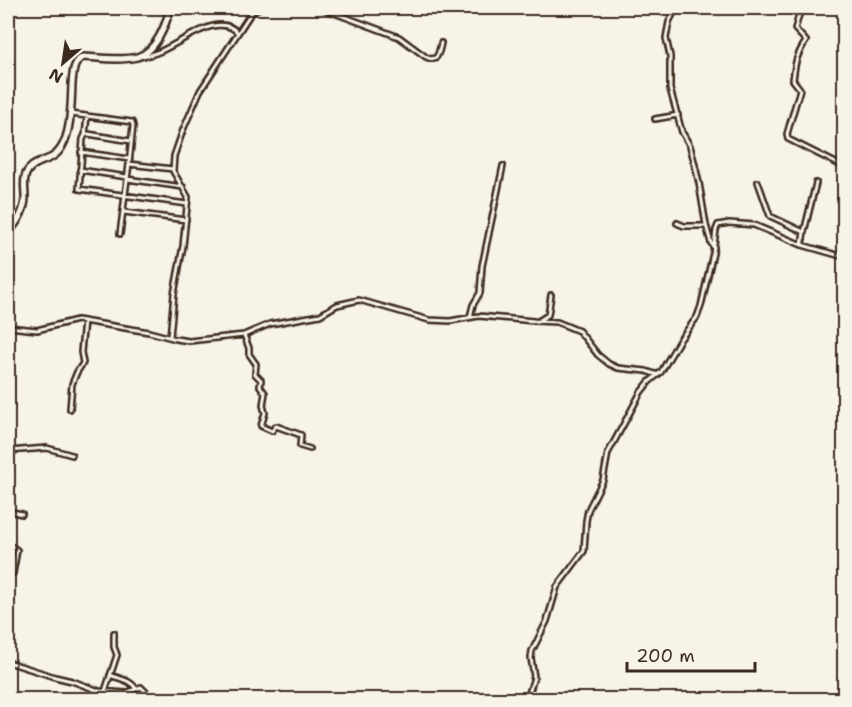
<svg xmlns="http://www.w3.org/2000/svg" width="852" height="707" font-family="'Shantell Sans',sans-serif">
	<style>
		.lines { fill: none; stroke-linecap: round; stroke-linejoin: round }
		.street-casing { stroke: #3b2a1e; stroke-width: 8 }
		.primary-casing { stroke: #3b2a1e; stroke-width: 10 }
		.street { stroke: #f7f3e8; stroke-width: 3 }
		.primary { stroke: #f7f3e8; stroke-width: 5 }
	</style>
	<rect width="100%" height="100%" fill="#f7f3e8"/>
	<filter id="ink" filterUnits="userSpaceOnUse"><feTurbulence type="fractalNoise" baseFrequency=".0167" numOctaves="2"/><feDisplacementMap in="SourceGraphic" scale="12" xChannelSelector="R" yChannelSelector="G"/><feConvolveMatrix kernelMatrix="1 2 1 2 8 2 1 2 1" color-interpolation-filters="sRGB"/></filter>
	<g filter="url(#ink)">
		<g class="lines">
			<g class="street-casing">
				<path id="street" d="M321,8l78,29 27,20c12,6 13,-5 15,-14
					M676,8l-7,14 -3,16 4,18v33l12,43 8,14 4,15 5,22 7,42 5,18 3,5
					M801,8l-6,21 11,12c-10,15 -11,22 -13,39l7,9 -13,45 1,5 56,28
					M142,56c27,1 73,-50 96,-23
					M71,114l61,8 1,4 -4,38 44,5
					M655,119l23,-4
					M85,135l2,-19
					M131,141l-43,-7 -3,1 -2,4 -4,50 108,15
					M81,152l48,7
					M80,170l47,7
					M127,179l56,8
					M758,182l12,34 34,16
					M124,212l62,8
					M677,223l7,3h22
					M120,234l9,-70
					M802,245l2,-13 12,-49
					M470,317l3,-12 7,-12 2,-27 21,-100
					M540,320l8,-5 3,-20
					M8,327l29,3 40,-10 72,12 27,7 13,2 55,-6 26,-11 50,-9 17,-10 22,-5 70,20 21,1 29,-5 55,5 23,1 22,9 19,24 11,9 9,4 28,3 12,4
					M244,335l5,13v6l7,10 -1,10 6,6 -1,6 5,7 -2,12 2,8 -4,13 11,5 4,-5 25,9 -1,11 10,3
					M170,337l4,-43 9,-48 5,-49 -15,-26 1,-15 9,-26 17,-39 51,-78 8,-5
					M70,409l2,-25 5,-12 6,-9 -2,-11 3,-31
					M8,451l39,-3 25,7
					M8,511l14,3
					M8,544l9,6 -4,23
					M8,662l47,15 17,4 27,10 27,2 15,-6 6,6 1,7
					M110,675c10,4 21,5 26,14
					M99,691l3,9
					M105,691l12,-36 -3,-8v-14
					M126,693l3,7
					M527,700l7,-23 -3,-19 1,-7 15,-30 10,-34 27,-36 2,-30 2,-11 15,-30 5,-27 33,-61 8,-10 12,-10 18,-31 18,-24 4,-11 12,-53 3,-23 2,-5 11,-2 25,2 48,20 42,12"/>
			</g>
			<g class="primary-casing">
				<path id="primary" d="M8,233c9,-10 17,-22 17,-36 0,-8 -2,-16 1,-23 5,-11 17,-12 26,-17 20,-11 19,-52 20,-73 1,-10 1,-24 12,-27 17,1 36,4 53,0 19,-5 29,-32 33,-49"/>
			</g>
			<use href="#street" class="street"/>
			<use href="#primary" class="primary"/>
		</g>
	</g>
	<rect width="852" height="707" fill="none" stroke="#f7f3e8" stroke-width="30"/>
	<rect x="15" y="15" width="822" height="677" fill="none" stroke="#3b2a1e" stroke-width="2" filter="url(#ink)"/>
	<g transform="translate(63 63) rotate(209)" stroke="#f7f3e8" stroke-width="4.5" paint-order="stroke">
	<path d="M0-4.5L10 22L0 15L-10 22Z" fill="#3b2a1e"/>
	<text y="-9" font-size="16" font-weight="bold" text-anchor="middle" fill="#3b2a1e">N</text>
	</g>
	<path d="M627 662v9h128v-9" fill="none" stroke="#3b2a1e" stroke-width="3"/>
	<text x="636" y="662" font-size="18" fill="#3b2a1e" stroke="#f7f3e8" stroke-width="4.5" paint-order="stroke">200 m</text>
</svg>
